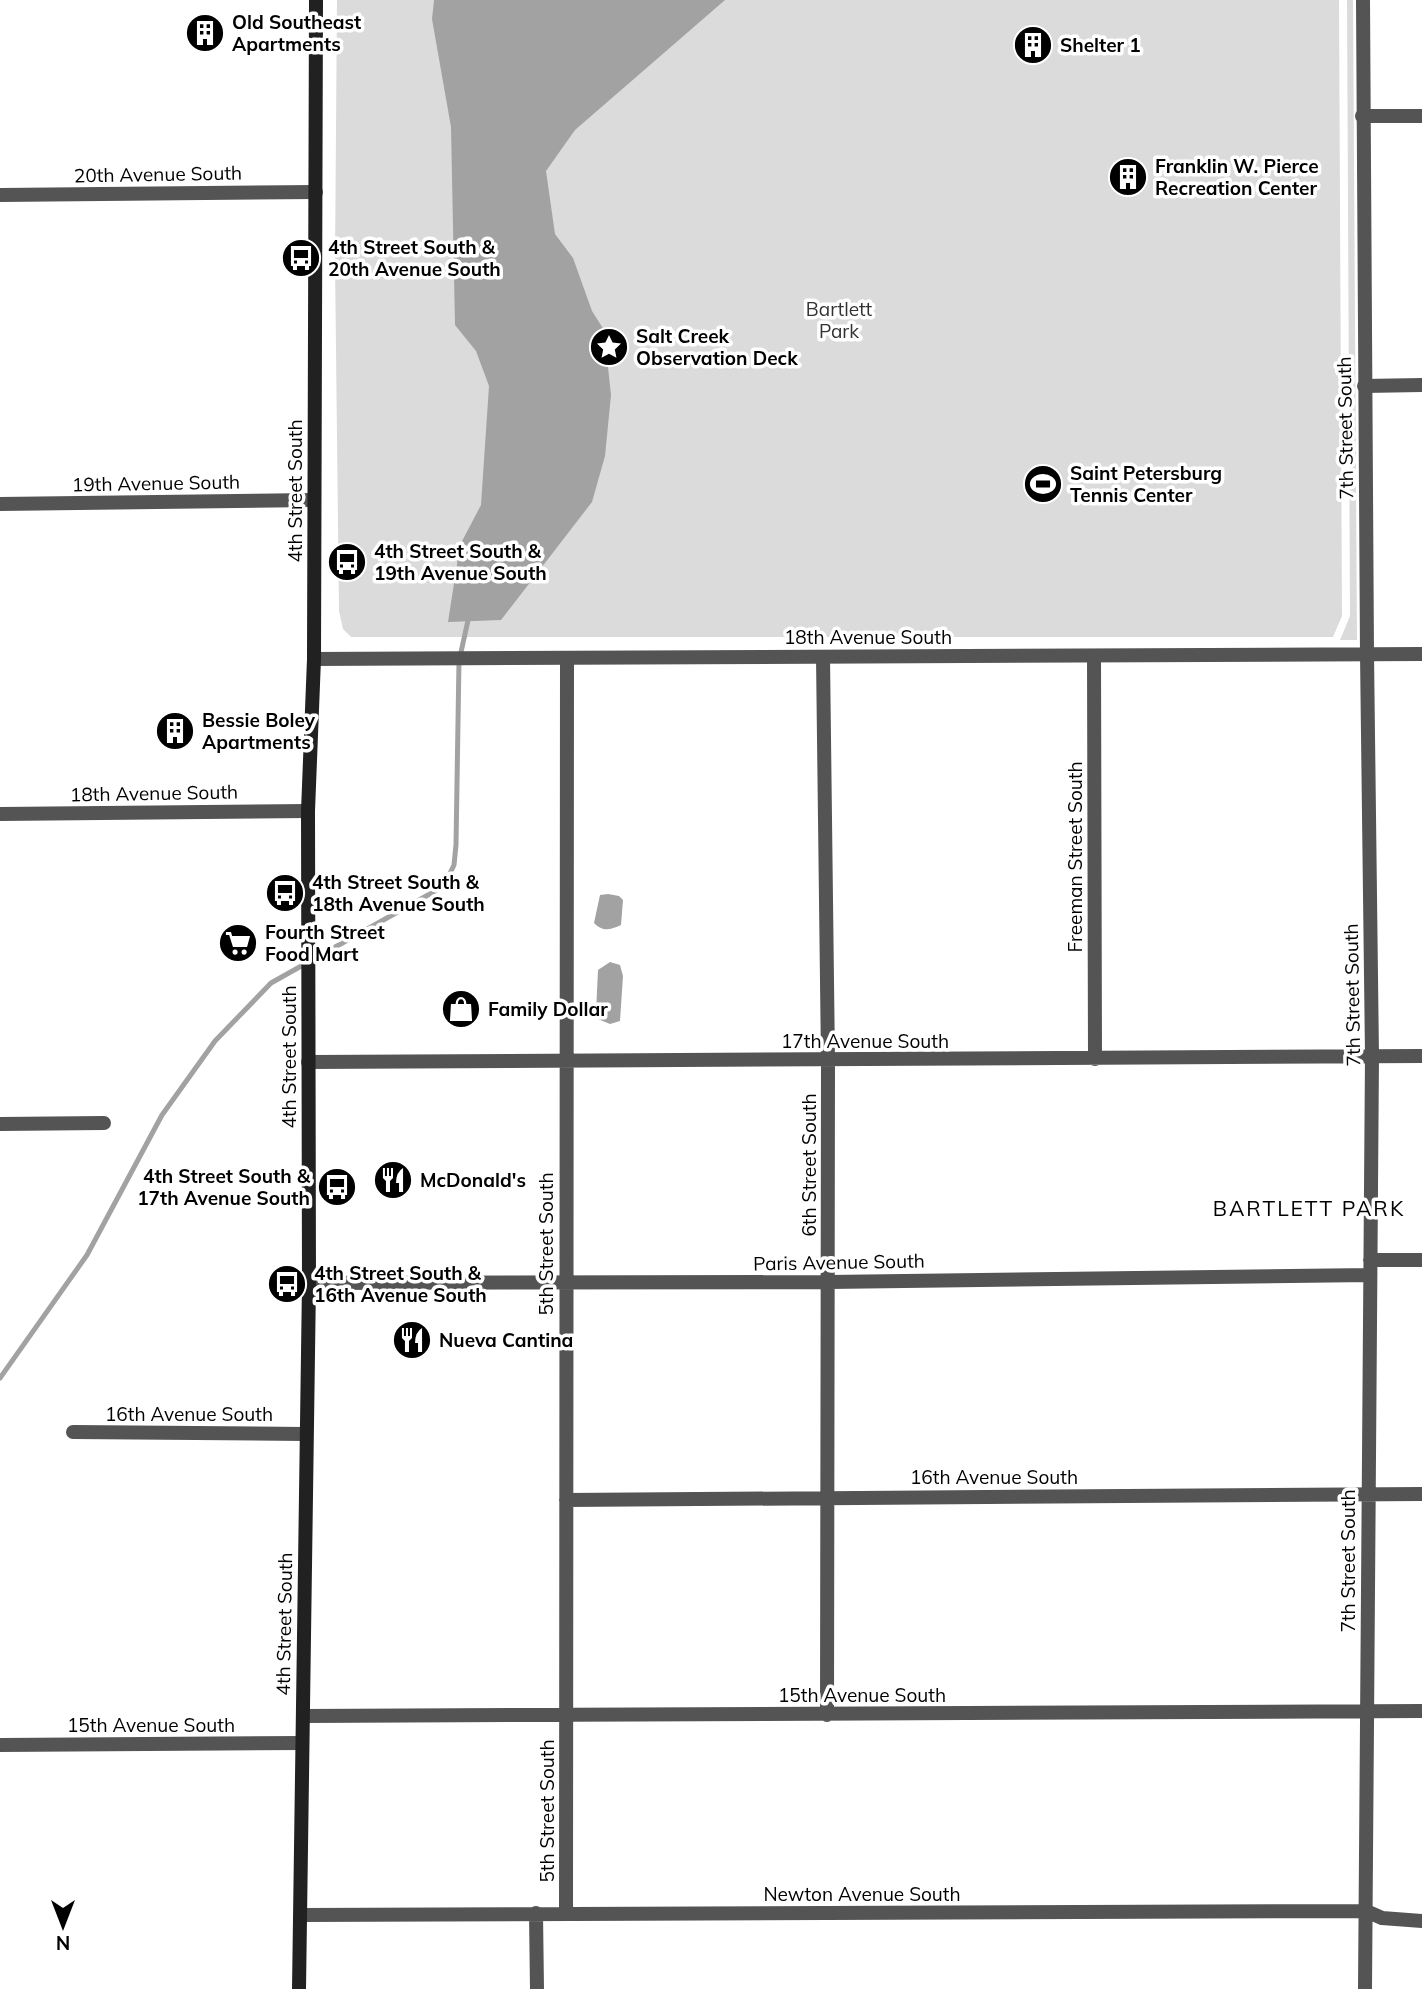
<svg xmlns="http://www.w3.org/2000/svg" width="1422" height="1989" font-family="Mulish,sans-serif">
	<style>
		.green { fill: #dbdbdb }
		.water { fill: #a2a2a2 }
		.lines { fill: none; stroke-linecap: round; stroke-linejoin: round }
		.stream { stroke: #a2a2a2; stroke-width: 5 }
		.minor { stroke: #545454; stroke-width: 14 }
		.tertiary { stroke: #545454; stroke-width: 14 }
		.secondary { stroke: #212121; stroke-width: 14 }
		.labels { text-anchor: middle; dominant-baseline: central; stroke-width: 7; stroke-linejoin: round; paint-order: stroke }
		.poi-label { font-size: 19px; font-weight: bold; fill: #000; stroke: #fff; text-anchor: start }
		.street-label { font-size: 19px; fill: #000; stroke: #fff }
		.park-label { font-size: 19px; fill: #323232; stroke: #fff }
		.neighbourhood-label { font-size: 21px; letter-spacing: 2px; fill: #000; stroke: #fff }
	</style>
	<rect width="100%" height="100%" fill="#fff"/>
	<path class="green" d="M337,0h1002l3,616 -9,21h-982l-8,-8 -4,-18 -4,-349z
		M1347,0h6l4,640h-17l10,-24z"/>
	<path class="water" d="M434,0h291l-150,130 -29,41 9,63 18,24 19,53 12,19 7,65 -6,61 -13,46 -91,118 -53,2 12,-77 21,-40 8,-119 -13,-35 -21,-26 -4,-198 -19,-108z
		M608,894l11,2 4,4 -2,25c-11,5 -18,7 -27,-2l6,-28z
		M610,962l10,3 3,11 -3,45 -10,3 -12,-5 -2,-6 2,-43z"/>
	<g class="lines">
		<path class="stream" d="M0,1378l87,-123 75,-140 53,-74 56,-58 173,-97 10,-21 2,-20 3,-184 10,-45"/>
		<path class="minor" d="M1362,116h60
			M0,195l316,-3
			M1364,386l58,-1
			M0,504l313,-4
			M1094,656l1,403
			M823,657l5,404 -1,654
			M0,814l308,-3
			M308,1062l1114,-6
			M0,1124l104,-1
			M1370,1260h52
			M309,1283l520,-1 541,-7
			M73,1432l232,2
			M566,1500l856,-6
			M303,1716l1119,-5
			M0,1745l302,-2
			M536,1913l1,76
			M566,1913l1,-1255
			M301,1915l1065,-4 16,7 40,3
			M1365,1989l7,-933 -5,-402"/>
		<path class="tertiary" d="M1363,0l4,654
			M314,659l1108,-5"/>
		<path class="secondary" d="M299,1989l10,-706 -1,-472 6,-152 2,-659"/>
	</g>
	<defs>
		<g id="building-disc" transform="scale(2.0125)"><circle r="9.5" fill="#000" stroke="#fff"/><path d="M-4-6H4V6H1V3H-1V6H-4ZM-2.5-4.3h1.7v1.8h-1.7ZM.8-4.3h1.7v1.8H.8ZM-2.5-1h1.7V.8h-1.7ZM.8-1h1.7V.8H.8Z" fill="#fff"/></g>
		<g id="bus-disc" transform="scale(2.0125)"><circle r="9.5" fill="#000" stroke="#fff"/><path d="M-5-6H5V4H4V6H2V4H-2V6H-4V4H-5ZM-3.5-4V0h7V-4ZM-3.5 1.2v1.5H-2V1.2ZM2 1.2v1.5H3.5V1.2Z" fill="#fff"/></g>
		<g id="sight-disc" transform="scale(2.0125)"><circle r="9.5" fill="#000" stroke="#fff"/><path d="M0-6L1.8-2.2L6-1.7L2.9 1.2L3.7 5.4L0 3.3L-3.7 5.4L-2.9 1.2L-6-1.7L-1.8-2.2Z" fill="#fff"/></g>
		<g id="stadium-disc" transform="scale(2.0125)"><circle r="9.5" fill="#000" stroke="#fff"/><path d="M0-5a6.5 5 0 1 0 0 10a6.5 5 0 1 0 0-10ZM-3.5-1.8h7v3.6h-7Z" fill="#fff"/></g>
		<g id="supermarket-disc" transform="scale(2.0125)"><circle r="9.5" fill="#000" stroke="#fff"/><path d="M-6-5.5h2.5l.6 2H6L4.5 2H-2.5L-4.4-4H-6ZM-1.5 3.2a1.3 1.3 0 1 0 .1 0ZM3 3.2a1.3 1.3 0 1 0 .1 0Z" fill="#fff"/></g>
		<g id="shop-disc" transform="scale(2.0125)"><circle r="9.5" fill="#000" stroke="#fff"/><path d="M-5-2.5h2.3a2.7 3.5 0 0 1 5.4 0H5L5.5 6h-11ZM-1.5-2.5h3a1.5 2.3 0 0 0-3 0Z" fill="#fff"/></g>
		<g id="restaurant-disc" transform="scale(2.0125)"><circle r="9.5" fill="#000" stroke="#fff"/><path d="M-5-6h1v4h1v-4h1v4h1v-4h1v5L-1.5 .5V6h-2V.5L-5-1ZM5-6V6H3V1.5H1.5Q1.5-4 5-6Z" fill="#fff"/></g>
	</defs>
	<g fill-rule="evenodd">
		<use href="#building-disc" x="205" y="33"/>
		<use href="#building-disc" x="1033" y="45"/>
		<use href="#building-disc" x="1128" y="177"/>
		<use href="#bus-disc" x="301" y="258"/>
		<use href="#sight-disc" x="609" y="347"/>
		<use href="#stadium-disc" x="1043" y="484"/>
		<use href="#bus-disc" x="347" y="562"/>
		<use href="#building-disc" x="175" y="731"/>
		<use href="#bus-disc" x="285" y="893"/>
		<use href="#supermarket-disc" x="238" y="943"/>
		<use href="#shop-disc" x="461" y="1009"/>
		<use href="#restaurant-disc" x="393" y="1180"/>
		<use href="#bus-disc" x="337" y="1187"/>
		<use href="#bus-disc" x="287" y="1284"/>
		<use href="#restaurant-disc" x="412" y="1340"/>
	</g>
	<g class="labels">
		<g class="poi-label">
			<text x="232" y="22">Old Southeast<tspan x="232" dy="22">Apartments</tspan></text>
			<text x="1060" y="45">Shelter 1</text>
			<text x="1155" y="166">Franklin W. Pierce<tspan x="1155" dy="22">Recreation Center</tspan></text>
			<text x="328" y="247">4th Street South &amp;<tspan x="328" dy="22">20th Avenue South</tspan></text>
			<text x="636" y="336">Salt Creek<tspan x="636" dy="22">Observation Deck</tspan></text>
			<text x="1070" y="473">Saint Petersburg<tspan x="1070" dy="22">Tennis Center</tspan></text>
			<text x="374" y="551">4th Street South &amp;<tspan x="374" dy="22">19th Avenue South</tspan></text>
			<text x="202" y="720">Bessie Boley<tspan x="202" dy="22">Apartments</tspan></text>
			<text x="312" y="882">4th Street South &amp;<tspan x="312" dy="22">18th Avenue South</tspan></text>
			<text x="265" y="932">Fourth Street<tspan x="265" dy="22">Food Mart</tspan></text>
			<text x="488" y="1009">Family Dollar</text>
			<text x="310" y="1176" text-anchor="end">4th Street South &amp;<tspan x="310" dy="22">17th Avenue South</tspan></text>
			<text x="420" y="1180">McDonald's</text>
			<text x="314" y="1273">4th Street South &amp;<tspan x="314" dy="22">16th Avenue South</tspan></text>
			<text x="439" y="1340">Nueva Cantina</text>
		</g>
		<g class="street-label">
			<text transform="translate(158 174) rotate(-1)">20th Avenue South</text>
			<text transform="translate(1345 428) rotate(-91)">7th Street South</text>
			<text transform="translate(156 483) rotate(-1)">19th Avenue South</text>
			<text transform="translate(295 491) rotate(-90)">4th Street South</text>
			<text x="868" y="637">18th Avenue South</text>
			<text transform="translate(154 793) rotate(-1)">18th Avenue South</text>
			<text transform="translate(1075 857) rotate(-90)">Freeman Street South</text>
			<text transform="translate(1352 995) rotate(-91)">7th Street South</text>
			<text x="865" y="1041">17th Avenue South</text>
			<text transform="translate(289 1057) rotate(-90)">4th Street South</text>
			<text transform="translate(809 1165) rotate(-90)">6th Street South</text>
			<text transform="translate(546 1244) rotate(-90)">5th Street South</text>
			<text transform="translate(839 1262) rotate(-1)">Paris Avenue South</text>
			<text x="189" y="1414">16th Avenue South</text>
			<text x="994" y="1477">16th Avenue South</text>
			<text transform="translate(1348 1561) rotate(-90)">7th Street South</text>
			<text transform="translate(284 1624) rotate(-89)">4th Street South</text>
			<text x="862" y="1695">15th Avenue South</text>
			<text x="151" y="1725">15th Avenue South</text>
			<text transform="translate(547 1811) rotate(-90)">5th Street South</text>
			<text x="862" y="1894">Newton Avenue South</text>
		</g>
		<g class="park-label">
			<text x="839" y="309">Bartlett<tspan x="839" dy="22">Park</tspan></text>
		</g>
		<g class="neighbourhood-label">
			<text x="1309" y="1208">BARTLETT PARK</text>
		</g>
	</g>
	<g transform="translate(63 1926) rotate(180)" stroke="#ffffff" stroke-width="5" paint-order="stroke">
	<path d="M0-5L12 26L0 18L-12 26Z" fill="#000000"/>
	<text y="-10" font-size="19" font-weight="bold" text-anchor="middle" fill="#000000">N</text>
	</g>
</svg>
